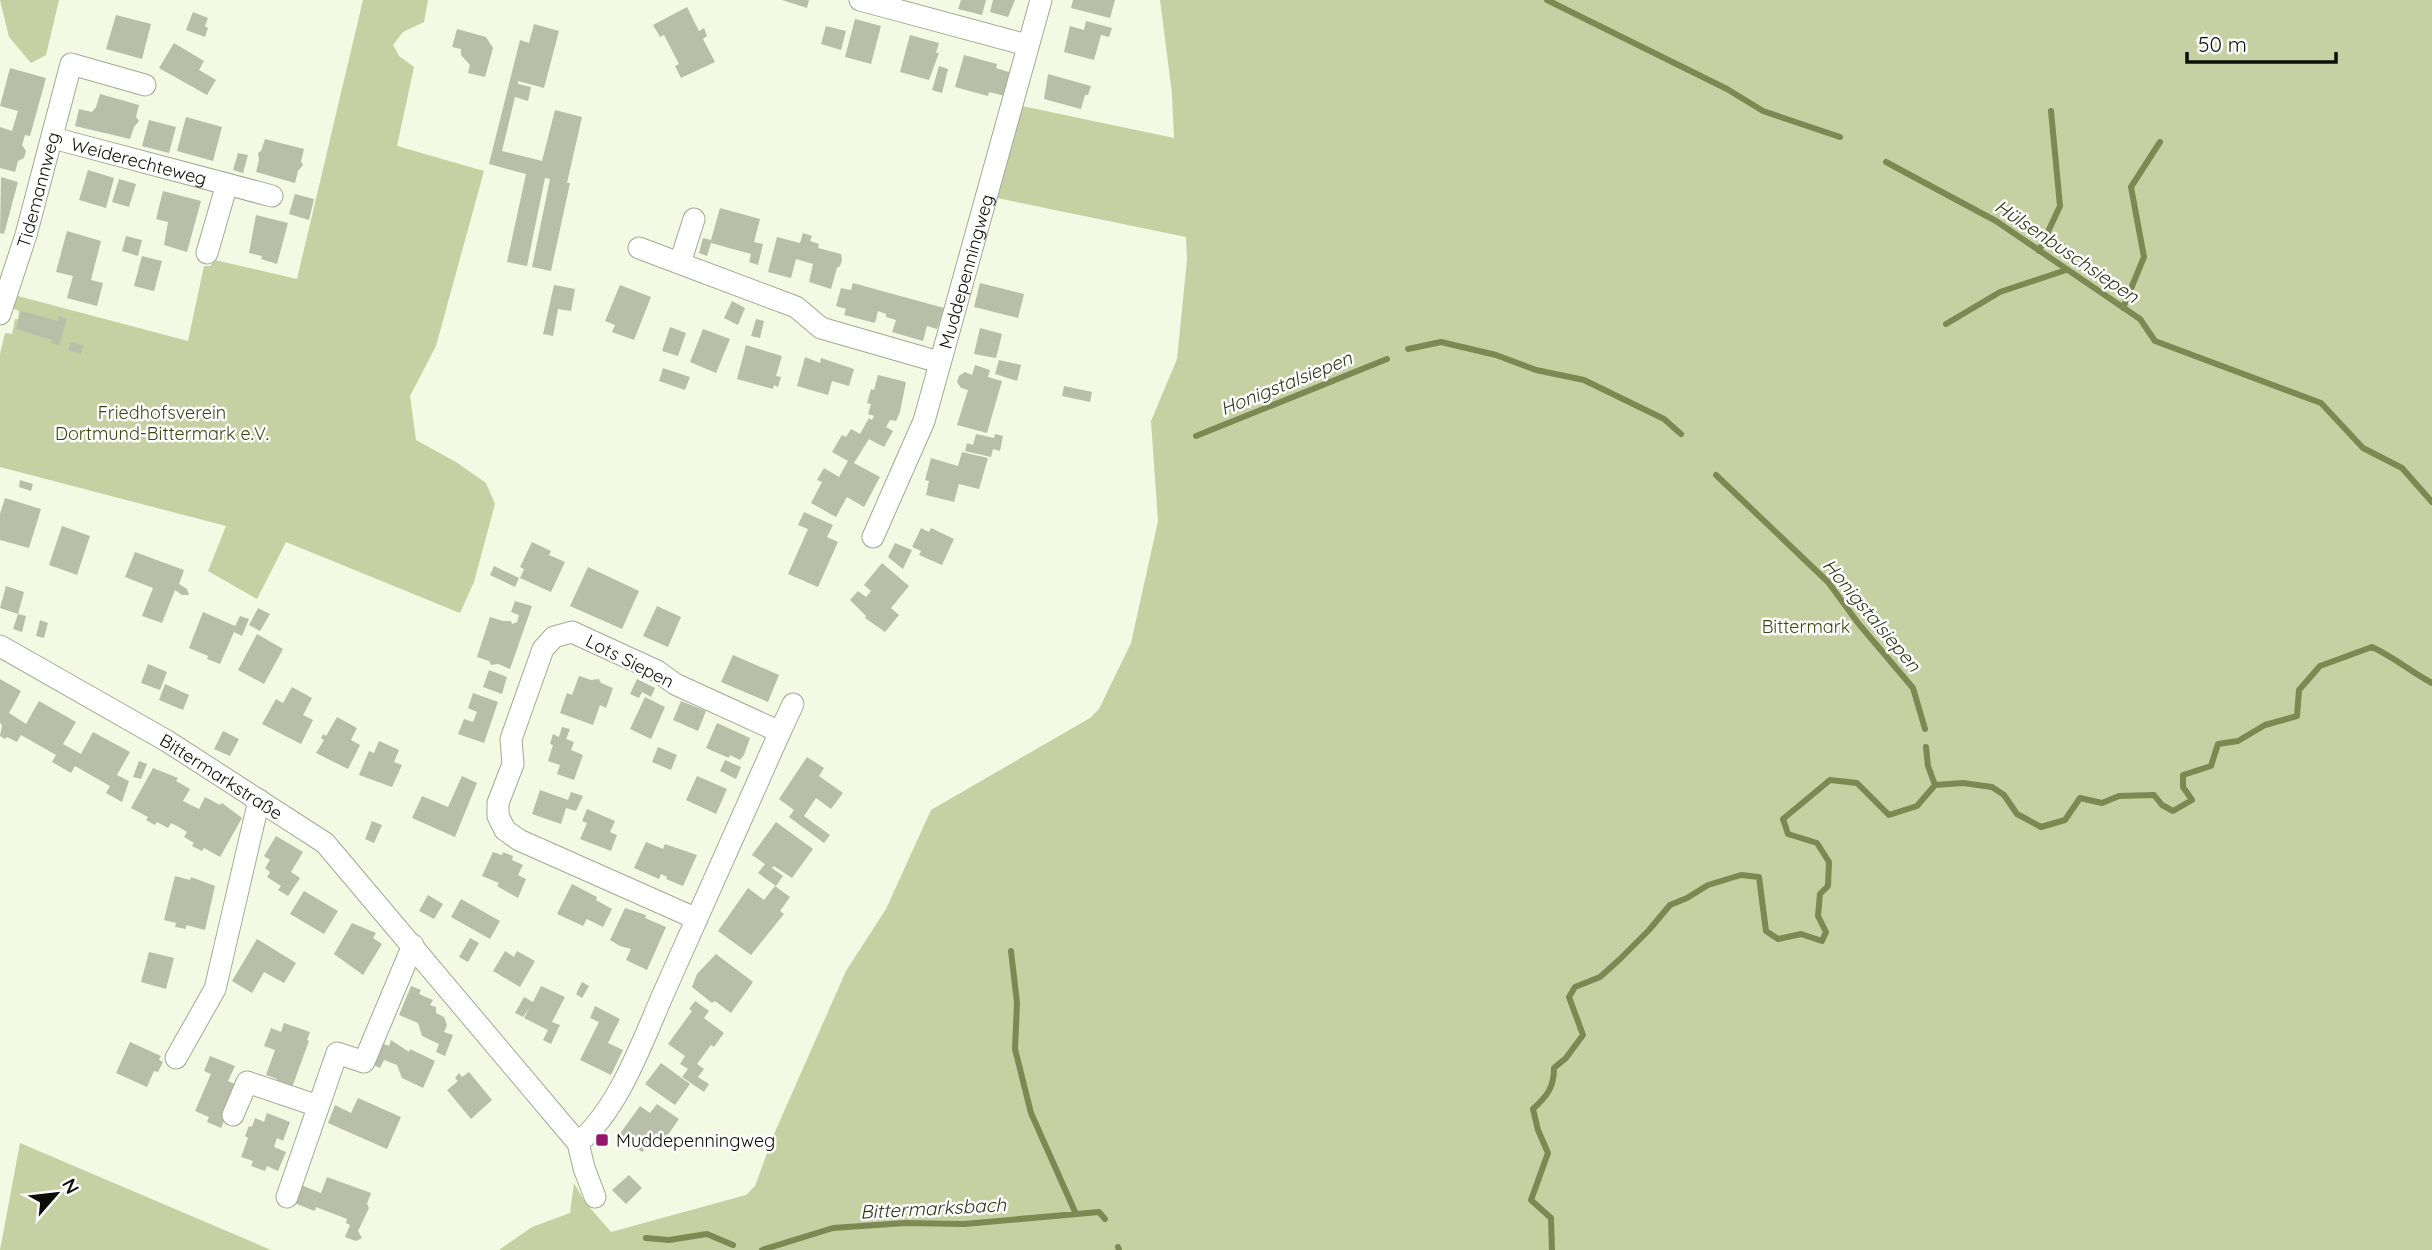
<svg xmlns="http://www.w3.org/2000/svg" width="2432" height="1250" font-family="Quicksand,sans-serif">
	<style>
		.green { fill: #c6d0a3 }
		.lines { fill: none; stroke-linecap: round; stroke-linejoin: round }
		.stream { stroke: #7d8853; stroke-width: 6 }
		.building { fill: #b9bea9 }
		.minor-casing { stroke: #a4a994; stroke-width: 23 }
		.minor { stroke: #fff; stroke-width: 21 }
		.poi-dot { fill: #96156d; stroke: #fff; stroke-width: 2.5 }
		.labels { text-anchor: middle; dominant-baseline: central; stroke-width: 5; stroke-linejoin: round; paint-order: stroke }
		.street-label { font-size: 18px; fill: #0d0e07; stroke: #fff }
		.park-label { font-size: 18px; fill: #3d460f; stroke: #fff }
		.poi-label { font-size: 18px; fill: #0d0e07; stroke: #fff; text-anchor: start }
		.water-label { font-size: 19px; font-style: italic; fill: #2f3515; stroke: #fff }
	</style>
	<rect width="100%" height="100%" fill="#f4f9e3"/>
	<path class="green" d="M0,0h59l-13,55 -15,8 -22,-26z
		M363,0h65l-4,22 -21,10 -10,13 6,11 15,11 -17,79 87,25 -48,175 -26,50 6,44 40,22 30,21 9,21 -21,78 -14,31 -174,-71 -29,57 -49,-28 18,-45 -226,-59v-113l5,-21 7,1 3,-15h3l1,-8 -8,-3 3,-13 174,46 16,-75h6l5,-6 82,19z
		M1160,0h1272v1250h-1933l33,-23 38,-14 4,-30 11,19 26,30 135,-37 9,-9 19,-52 72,-163 40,-62 45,-99 159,-92 9,-9 32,-66 27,-122 -7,-100 26,-62 10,-99 -1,-23 -189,-39 25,-92 152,32 -2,-44z
		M20,1143l251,107h-271z"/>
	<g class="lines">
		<path class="stream" d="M1547,0l180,89 36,22 77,26
			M1886,162l110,59 144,98 15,22 166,62 42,45 39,20 30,34
			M2039,251l21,-45 -9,-95
			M2123,308l21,-51 -13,-70 29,-45
			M1946,324l54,-32 66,-22
			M1408,349l33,-7 55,13 40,15 48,10 80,39 17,15
			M1196,436l191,-77
			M1716,475l112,107 30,41 55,65 12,41
			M1926,747l2,19 7,19
			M1011,951l6,52 -2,46 16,64 45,101
			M646,1238l23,2 38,-6 26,11
			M1118,1247l1,3
			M762,1250l71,-22 72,-5 59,1 135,-12 6,7
			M1552,1250l-1,-32 -20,-18 17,-47 -10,-23 -5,-21c14,-13 21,-21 21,-41l12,-10 17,-23 -14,-38 6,-10 25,-10 19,-17 30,-30 21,-25 17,-7 21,-13 33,-10 18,2 7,54 12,8 23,-5 21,7 4,-9 -8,-16 2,-22 8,-8 1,-24 -12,-19 -29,-9 -5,-15 47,-39 27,3 32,32 28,-9 18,-21 28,-2 29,4 12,8 13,19 24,13 24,-7 15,-22 22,5 17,-7 35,-1 8,10 11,6 19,-11 -9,-13v-12l28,-9 7,-22 20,-3 27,-16 32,-9 2,-26 21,-24 52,-19c22,10 39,25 60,36"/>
	</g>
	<path class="building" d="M782,0h27l-2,8z
		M961,0h25l-4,15 -24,-6z
		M993,0h22l-7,17 -18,-5z
		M1073,0h42l-5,18 -39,-10z
		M687,7l12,24 5,-3 3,8 -4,3 12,23 -34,16 -6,-12 4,-2 -15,-29 -4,2 -7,-12z
		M193,12l15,6 -3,8 3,2 -3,9 -19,-7z
		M116,15l35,9 -9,35 -36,-10z
		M855,19l26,7 -10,38 -26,-7z
		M1086,21l26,7 -3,9 -8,-2 -7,25 -30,-8 6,-26 14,4z
		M534,24l25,7 -15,57 -26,-7v3l13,3 -3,14 -13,-4 -13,54 40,10 13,-51 27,7 -15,66h3l-19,88 -19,-4 18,-88 -5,-1 -18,88 -20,-4 19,-88 -37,-10 31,-124 9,3z
		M826,26l20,5 -5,19 -20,-6z
		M457,29l29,8 7,11 -8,29 -17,-4 2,-8 -9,-10v-6l-9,-2z
		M910,35l29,8 -3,10h3l-10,27 -29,-8z
		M174,43l30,18 -5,9 17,10 -9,15 -48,-27z
		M964,55l33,9 -1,4 16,5 -7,23 -16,-4 -1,4 -33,-9z
		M939,66l9,3 -6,24 -10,-3z
		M10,68l36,10 -16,58 -5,-1 -3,10 4,6 -2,7 -6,3 -3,11 -15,-4v-41l12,4 6,-20 -18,-5z
		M1048,74l43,12 -3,9h-3l-4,14 -37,-10z
		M100,94l39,11 -3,12 3,4 -5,6 -4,12 -55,-13 4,-17 13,3 4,-5z
		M186,117l36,10 -9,34 -36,-10z
		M149,120l27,7 -7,26 -27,-7z
		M265,139l39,10 -3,12 2,4 -5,6 -3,12 -39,-11 3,-12 -1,-7 3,-2z
		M238,153l10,2 -5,18 -10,-3z
		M88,170l26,8 -8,30 -27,-8z
		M1,177l17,5 -14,52 -4,-1z
		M119,179l17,5 -7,23 -17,-5z
		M163,191l38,10 -14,51 -23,-7 4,-23 -12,-3z
		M295,194l19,5 -5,21 -20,-6z
		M720,208l40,11 -6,23 9,2 -5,21 -9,-3 2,-8 -40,-11 -4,13 -8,-3 4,-15 8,2z
		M256,215l32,8 -11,41 -16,-5 1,-3 -13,-3z
		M67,231l34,10 -10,39 12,3 -6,23 -30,-8 6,-22 -17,-4z
		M803,233l9,3 -2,5 9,3 -1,4 23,6 1,6 -2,6 -3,2 -6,21 -22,-7 4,-18 -17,-5 -5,19 -23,-6 9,-35 23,6z
		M126,236l16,4 -4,16 -16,-5z
		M142,256l20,5 -8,30 -20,-5z
		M853,283l91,25 -7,21 -10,-3 -4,15 -31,-9 4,-12 -10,-3v-3l-8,-3 -3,12 -31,-8 2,-6 -10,-3 5,-18 10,2z
		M980,283l44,11 -6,24 -44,-11z
		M554,285l21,4 -4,22 -13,-2 -5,27 -10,-2z
		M620,285l31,12 -17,43 -22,-8 3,-7 -10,-4z
		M732,301l13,7 -7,17 -14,-7z
		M21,311l37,10 1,-5 8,3 -8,26 -8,-2 1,-3 -36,-11z
		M756,319l8,2 -4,17 -9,-2z
		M670,327l16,6 -8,23 -16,-5z
		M980,328l22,6 -6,24 -22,-4z
		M703,329l27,10 -14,34 -26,-11z
		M71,342l12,3 -2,9 -13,-4z
		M746,345l36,11 -6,20 5,1 -3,10 -4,-2 -1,4 -36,-10z
		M805,357l15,6 1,-5 33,11 -5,17 -17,-5 -4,14 -31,-9z
		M999,360l22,5 -4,16 -22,-7z
		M975,365l15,5 -2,7 14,4 -15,52 -30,-8 11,-35 -7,-2 -4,-6 2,-6 6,-4 7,3z
		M663,368l27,9 -5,13 -26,-9z
		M878,375l28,7 -6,30 -4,9 -6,-1 -4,7 7,4 -9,16 -15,-8 -15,24 26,14 -16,30 -17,-10 -11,20 -25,-14 11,-21 -5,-2 7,-12 15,9 9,-16 -16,-9 10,-17 4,2 5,-8 9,5 9,-16 3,2 2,-4 -6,-2 3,-10 -4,-1 4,-14 3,1z
		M1064,386l28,6 -2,10 -28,-6z
		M976,434l18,4 1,-4 8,2 -3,15 -7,-2 -2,8 -26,-6 2,-8 6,2z
		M962,452l26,6 -9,31 -20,-5 -5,18 -28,-7 3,-14 -4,-1 6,-22 27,8z
		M20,480l13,4 -2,7 -12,-4z
		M5,498l36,11 -12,39 -29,-8v-26z
		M804,512l29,13 -6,12 11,5 -20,45 -30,-13 20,-45 -10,-4z
		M62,526l28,10 -13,39 -28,-10z
		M921,528l8,4 2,-4 23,11 -12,26 -23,-10 2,-4 -9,-4z
		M532,542l19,9 -2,4 16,7 -14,30 -31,-14 4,-9 -4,-2z
		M895,543l17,7 -9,19 -15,-12z
		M135,552l49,18 -5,14 8,5 2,6h-7l-7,-5 -13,33 -20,-7 11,-28 -28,-11z
		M882,563l27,23 -18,22 8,7 -14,17 -20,-14 1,-2 -16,-16 8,-9 8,6 5,-6 -7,-6z
		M494,566l25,12 -4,9 -25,-12z
		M588,567l51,24 -17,38 -52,-23z
		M6,586l18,6 -6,22 -18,-6z
		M515,601l17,5 -22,63 -12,-5 -7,1 -2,-4 -12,-4 13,-40 13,4h8l1,3 5,-2 2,-7 -8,-3z
		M657,606l24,11 -13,30 -25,-11z
		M258,608l12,6 -10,17 -11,-6z
		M203,612l32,14 5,-10 9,3 -7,17 -8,-4 -14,32 -13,-5 1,-3 -19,-8z
		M18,614l8,2 -4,16 -9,-3z
		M40,620l8,3 -4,15 -8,-2z
		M257,634l26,15 -19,35 -26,-14z
		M733,655l46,20 -11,27 -47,-20z
		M148,664l19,8 -7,18 -19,-7z
		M489,670l18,7 -5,17 -19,-7z
		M579,676l12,4 8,-1 2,4 12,5 -7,20 -6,-3 -7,20 -33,-12 7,-20 5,2z
		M0,679l21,12 -12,22 8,5 9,6 13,-23 37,21 -13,22 18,10 12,-22 37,20 -13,23 12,6 -7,21 -16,-9 4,-7 -35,-20 -4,7 -19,-11 4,-7 -35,-20 -4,7 -10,-5 -2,2 -5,-3 2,-11 -2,-2z
		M637,679l18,9 -4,9 -9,-5 -3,6 -9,-4z
		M165,684l24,11 -6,15 -24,-10z
		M292,687l20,11 -9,17 10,5 -12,24 -39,-20 14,-25 7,4z
		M473,693l25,9 -14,41 -26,-9 6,-15 9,3 4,-10 -9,-4z
		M645,697l20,10 -14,32 -21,-10z
		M681,701l25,10 -8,20 -25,-11z
		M337,717l20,11 -6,12 9,5 -12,24 -32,-16 8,-13 -3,-2 2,-4 3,2z
		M717,723l33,15 -6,17 -4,5 -10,-5 -1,3 -23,-10z
		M562,727l8,2 -4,10 8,3 -3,8 12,5 -9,25 -17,-6 3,-9 -12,-4 5,-16 -3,-1 3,-10 6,3z
		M223,731l16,8 -9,17 -16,-7z
		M379,741l20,9 -5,12 8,3 -10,22 -33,-12 10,-24 5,2z
		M658,747l19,8 -6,15 -19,-8z
		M807,757l17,11 -5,8 24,17 -12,16 -15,-11 -12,18 26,19 -6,8 -35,-26 5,-7 -15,-11z
		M725,760l16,7 -5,12 -16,-8z
		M139,761l8,3 -6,15 -8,-2z
		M153,768l25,10 -2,3 14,8 -7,12 16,8 6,-12 15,8 2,-2 20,15 -22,39 -16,-9 -2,3 -10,-5 2,-3 -10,-6 3,-5 -8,-5 -8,-4 -3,5 -11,-6 -2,3 -9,-5 2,-3 -17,-9z
		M462,776l15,7 -22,54 -43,-19 10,-22 26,11z
		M697,776l30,13 -11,25 -30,-14z
		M540,790l28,10 3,-8 12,4 -7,15 -10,-3 -5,16 -29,-10z
		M587,809l28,12 -5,11 7,3 -6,16 -31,-12 7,-16 -5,-2z
		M372,821l10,4 -8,18 -9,-4z
		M776,822l37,27 -21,29 -18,-12 -2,2 11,8 -7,10 -18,-13 7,-9 -13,-9z
		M276,836l27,16 -12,20 9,6 -12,18 -10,-6 3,-4 -14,-9 3,-5 -5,-4 5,-8 -6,-4z
		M646,842l17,7 2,-5 32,11 -14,31 -17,-7 1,-2 -6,-3 -2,5 -25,-11z
		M493,852l9,3 1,-3 10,4 -1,4 11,5 -5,10 8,4 -8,19 -21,-12 2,-3 -17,-7z
		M175,876l15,4 1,-3 24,9 -10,44 -19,-5v4l-11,-2 1,-4 -12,-3z
		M572,884l25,13 -1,3 16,9 -9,18 -16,-8 -4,7 -26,-12z
		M775,886l15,11 -10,14 4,3 -33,41 -33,-24 30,-43 16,12z
		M304,891l34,20 -14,23 -34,-20z
		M428,895l15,9 -9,15 -15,-8z
		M461,899l39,22 -10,18 -39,-22z
		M625,908l21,7 -1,3 21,9 -19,43 -21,-10 5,-11 -11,-3 -10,-6z
		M352,923l24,10 -3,5 9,6 -19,31 -29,-21z
		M470,938l9,5 -11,19 -9,-5z
		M257,939l39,24 -12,20 -20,-11 -12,21 -20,-12z
		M505,951l9,6 3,-6 18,10 -15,26 -27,-16z
		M149,952l25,6 -8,31 -25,-7z
		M716,954l37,28 -22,31 -16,-12 -3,2 -20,-16 5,-13z
		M582,982l7,4 -7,12 -6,-4z
		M411,986l10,4 -2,4 14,6 -3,5 6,2v6l8,4 3,8 -3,7 9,3 -8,21 -9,-4 3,-8 -17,-8 -4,-13 -19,-8z
		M541,986l24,11 -13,25 8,3 -9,19 -8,-4 5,-10 -24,-12 5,-10 -6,9 -8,-4 9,-16 9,5z
		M695,1001l14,10 -5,7 20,15 -10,14 -3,-2 -14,19 7,5 -6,8 11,7 -5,8 -22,-15 6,-8 -8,-5 5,-8 -17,-12 24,-33 -3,-2z
		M595,1006l25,13 -12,24 15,7 -12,25 -31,-15 19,-38 -9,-4z
		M284,1023l26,9 -3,8 2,1 -19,52 -16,-5 3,-9 -11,-4 9,-25 -11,-4 7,-18 10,4z
		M391,1040l18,12 1,-3 25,12 -12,27 -21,-10 -5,-13 -13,-5 -4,8 -10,-5 9,-21 10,4z
		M130,1042l31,14 -2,4 4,2 -5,10 -4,-1 -7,16 -31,-14z
		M210,1056l25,10 -7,15 11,5 -18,42 -14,-6 2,-5 -14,-6 16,-37 -7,-3z
		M661,1063l29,21 -15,21 -30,-21z
		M469,1072l23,28 -21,19 -24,-29 11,-9 -3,-3 4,-5 3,4z
		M358,1098l43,19 -14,32 -59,-26 7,-18 16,8z
		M657,1104l22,15 -14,20 -9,-6 -14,19 -23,-17 21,-29 10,7z
		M267,1113l23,9 -7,19 -6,-3 -3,9 12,5 -8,19 -11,-5 -2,5 -14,-5 2,-5 -12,-4 7,-19 -3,-2 4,-10 3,1 3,-9 9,4z
		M629,1175l13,13 -16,16 -14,-14z
		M327,1177l44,16 -4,11 2,4 -11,23 4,7 -6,3 -11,-4 5,-12 -4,-2 1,-4 -31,-12 -1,4 -21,-8 7,-18 20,8z"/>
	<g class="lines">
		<g class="minor-casing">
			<g id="minor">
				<path d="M860,0l167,45"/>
				<path id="s1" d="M53,138l219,58"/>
				<path d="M639,248l157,59 25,21 118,34"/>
				<path d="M207,253l20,-69"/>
				<path d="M680,263l14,-44"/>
				<path id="s2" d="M0,314l26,-79 45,-171 74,21"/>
				<path id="s3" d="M873,537l51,-116 117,-421"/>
				<path id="s4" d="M0,646l167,95 158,102 253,300 6,25 11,29"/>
				<path d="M780,732l13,-28"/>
				<path d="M176,1058l39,-69 44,-189"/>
				<path d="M233,1115l14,-33 71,24"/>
				<path d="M578,1143c44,-37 67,-110 91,-162 37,-83 74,-166 111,-249l-105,-48 -18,-13 -85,-39 -18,5 -11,12 -32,90 2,25 -15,39v13l7,14 14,10 178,79"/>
				<path d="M287,1197l50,-144 27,9 49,-117"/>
			</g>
		</g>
		<use href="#minor" class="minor"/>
	</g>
	<rect class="poi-dot" x="595" y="1133" width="14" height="14" rx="3.5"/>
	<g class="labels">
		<g class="street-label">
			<text stroke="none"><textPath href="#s1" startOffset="89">Weiderechteweg</textPath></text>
			<text stroke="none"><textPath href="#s2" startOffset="130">Tidemannweg</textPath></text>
			<text stroke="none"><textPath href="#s3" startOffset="282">Muddepenningweg</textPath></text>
			<text transform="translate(630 661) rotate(27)">Lots Siepen</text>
			<text stroke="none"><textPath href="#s4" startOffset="257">Bittermarkstraße</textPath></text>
		</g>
		<g class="park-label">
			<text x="162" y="412">Friedhofsverein<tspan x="162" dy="21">Dortmund-Bittermark e.V.</tspan></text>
			<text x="1806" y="626">Bittermark</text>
		</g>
		<g class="poi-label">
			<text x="616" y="1140">Muddepenningweg</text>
		</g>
		<g class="water-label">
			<text transform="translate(2067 251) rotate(34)">Hülsenbuschsiepen</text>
			<text transform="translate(1286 383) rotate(-22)">Honigstalsiepen</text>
			<text transform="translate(1872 615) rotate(50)">Honigstalsiepen</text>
			<text transform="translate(933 1208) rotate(-3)">Bittermarksbach</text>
		</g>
	</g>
	<g transform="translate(56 1194) rotate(62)" stroke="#ffffff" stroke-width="5" paint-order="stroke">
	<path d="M0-5L12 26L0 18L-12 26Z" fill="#0d0e07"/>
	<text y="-10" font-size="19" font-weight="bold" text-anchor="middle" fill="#0d0e07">N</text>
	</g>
	<path d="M2187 52v10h149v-10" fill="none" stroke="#0d0e07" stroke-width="3.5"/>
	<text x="2198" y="52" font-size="21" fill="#0d0e07" stroke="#ffffff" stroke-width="5" paint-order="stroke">50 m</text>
</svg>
